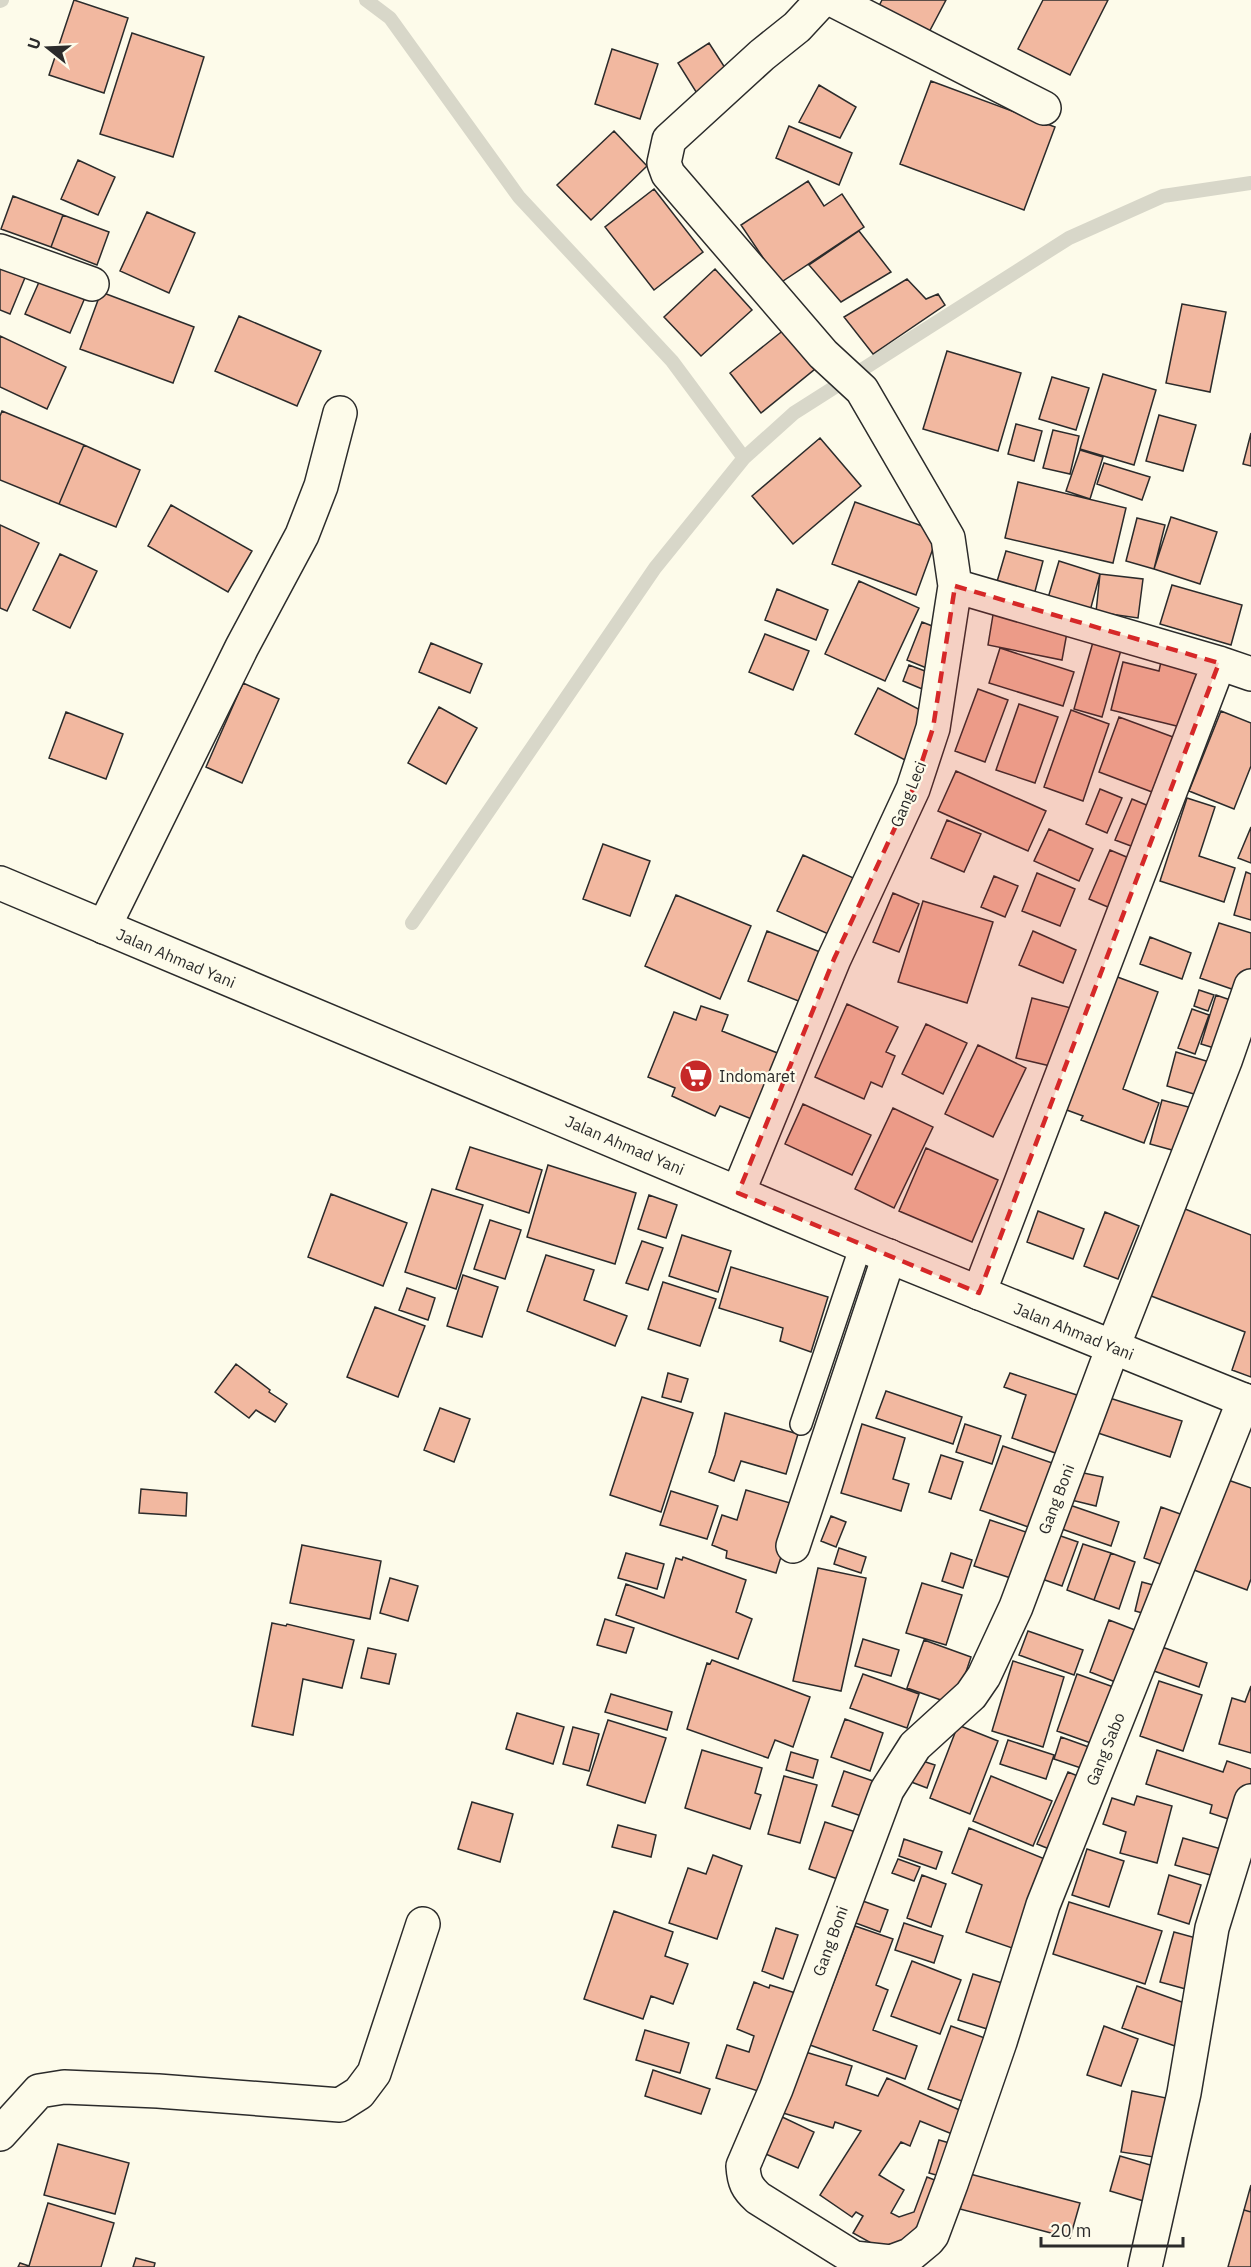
<svg xmlns="http://www.w3.org/2000/svg" width="1251" height="2267" font-family="'IBM Plex Sans',sans-serif">
	<style>
		.lines { fill: none; stroke-linecap: round; stroke-linejoin: round }
		.stream { stroke: #d8d7c9; stroke-width: 14 }
		.building { fill: #f2b8a0; stroke: #2b2b2b; stroke-width: 1.5 }
		.lane-casing { stroke: #2b2b2b; stroke-width: 24 }
		.street-casing { stroke: #2b2b2b; stroke-width: 36 }
		.secondary-casing { stroke: #2b2b2b; stroke-width: 36 }
		.lane { stroke: #fdfbea; stroke-width: 21 }
		.street { stroke: #fdfbea; stroke-width: 33 }
		.secondary { stroke: #fdfbea; stroke-width: 33 }
		.marked { fill: #d62828; fill-opacity: 0.2; stroke: #d62828; stroke-width: 4.5; stroke-dasharray: 12 8; stroke-linejoin: round }
		.labels { text-anchor: middle; dominant-baseline: central; stroke-width: 4.5; stroke-linejoin: round; paint-order: stroke }
		.street-label { font-size: 16px; fill: #2b2b2b; stroke: #fdfbea }
		.poi-label { font-size: 16px; fill: #2b2b2b; stroke: #fdfbea; text-anchor: start }
	</style>
	<rect width="100%" height="100%" fill="#fdfbea"/>
	<g class="lines">
		<path class="stream" d="M366,0l24,18 129,179 153,164 72,97
			M0,1l2,-1
			M412,923l243,-355 89,-110 50,-45 275,-175 94,-42 88,-13"/>
	</g>
	<path class="building" d="M74,0l54,18 -24,75 -55,-18z
		M882,0h64l-19,36 -48,-30z
		M1043,0h65l-38,75 -52,-26z
		M132,33l72,24 -31,100 -73,-23z
		M709,43l20,31 -31,21 -20,-32z
		M612,49l46,15 -18,55 -45,-15z
		M931,81l124,46 -31,83 -124,-46z
		M819,85l37,22 -16,31 -41,-16z
		M789,126l63,27 -13,32 -63,-27z
		M614,131l33,35 -56,54 -34,-35z
		M78,160l37,17 -17,38 -37,-16z
		M808,181l16,25 18,-12 22,33 -84,56 -39,-58z
		M654,189l49,63 -49,38 -49,-63z
		M13,196l50,19 -12,32 -50,-18z
		M147,212l48,21 -26,60 -49,-22z
		M63,215l46,17 -12,33 -46,-18z
		M859,231l32,41 -50,30 -32,-37z
		M0,256l29,12 -19,46 -10,-4z
		M715,269l37,41 -51,46 -37,-39z
		M43,273l44,20 -17,40 -45,-19z
		M907,279l19,20 12,-5 7,11 -72,49 -29,-37z
		M101,292l93,35 -21,56 -93,-34z
		M1182,304l44,8 -16,80 -44,-9z
		M239,316l82,35 -24,55 -82,-35z
		M785,329l30,40 -54,44 -31,-40z
		M0,336l66,31 -19,42 -47,-22z
		M947,351l74,22 -23,78 -75,-22z
		M1103,374l53,16 -22,75 -54,-16z
		M1052,377l37,11 -13,42 -37,-11z
		M2,411l82,34 -25,59 -59,-24v-64z
		M1159,415l37,10 -13,46 -37,-10z
		M1016,424l26,7 -8,30 -26,-7z
		M1053,430l26,6 -9,38 -27,-6z
		M1251,433v33l-8,-2z
		M820,438l41,48 -68,58 -41,-48z
		M84,445l56,25 -24,57 -57,-23z
		M1080,450l23,7 -13,42 -24,-8z
		M1104,463l46,14 -8,23 -45,-16z
		M1018,482l108,26 -13,55 -108,-25z
		M855,502l84,30 -23,63 -84,-31z
		M171,505l81,46 -24,41 -80,-46z
		M1171,517l46,15 -17,52 -46,-15z
		M1137,518l28,7 -11,44 -28,-8z
		M0,525l39,18 -32,68 -7,-3z
		M1006,551l37,10 -9,34 -38,-10z
		M60,554l37,17 -27,57 -37,-18z
		M1059,561l41,13 -10,37 -42,-13z
		M1100,574l43,5 -5,39 -42,-6z
		M859,581l60,27 -34,73 -60,-27z
		M1172,585l70,20 -11,40 -71,-21z
		M777,589l51,21 -12,30 -51,-20z
		M994,609l74,18 -6,33 -74,-15z
		M922,622l23,9 -16,38 -22,-9z
		M765,634l44,17 -16,39 -44,-18z
		M1095,635l28,8 -21,74 -28,-8z
		M431,643l51,21 -12,29 -51,-21z
		M1000,648l74,24 -11,34 -74,-23z
		M1162,657l38,11 -11,61 -78,-19 12,-48 36,9z
		M909,665l24,9 -6,17 -24,-10z
		M243,683l36,16 -37,84 -36,-16z
		M878,688l50,26 -23,46 -50,-26z
		M978,689l30,11 -23,62 -30,-11z
		M1019,704l39,13 -23,66 -39,-13z
		M439,707l38,21 -31,56 -38,-21z
		M1071,710l38,14 -26,77 -39,-14z
		M1221,711l30,12v43l-17,43 -45,-18z
		M66,712l57,22 -17,45 -57,-21z
		M1119,717l54,20 -21,55 -53,-20z
		M956,771l90,40 -18,40 -90,-40z
		M1100,789l22,9 -15,35 -21,-9z
		M1187,798l28,9 -16,49 36,12 -11,34 -64,-21z
		M1132,799l24,10 -17,40 -24,-9z
		M947,820l34,14 -17,38 -33,-14z
		M1251,827v36l-13,-5z
		M1049,829l44,20 -14,32 -45,-20z
		M603,844l47,17 -20,55 -47,-17z
		M1110,850l26,11 -21,49 -26,-11z
		M803,855l57,26 -25,56 -58,-26z
		M1246,872l5,2v46l-17,-5z
		M1037,873l38,16 -15,37 -38,-15z
		M994,876l24,10 -13,31 -24,-10z
		M893,893l26,11 -20,48 -26,-10z
		M676,895l75,31 -31,73 -75,-33z
		M923,901l70,21 -26,81 -69,-21z
		M1219,923l32,10v47l-5,14 -46,-16z
		M767,931l53,21 -19,50 -53,-21z
		M1033,931l43,19 -13,33 -44,-18z
		M1150,937l41,16 -9,26 -42,-15z
		M1112,975l46,17 -35,97 36,14 -15,40 -63,-23 2,-4 -19,-7z
		M1199,990l15,5 -6,16 -14,-5z
		M1216,995l23,8 -15,48 -23,-7z
		M1032,998l43,11 -16,59 -43,-10z
		M847,1004l51,23 -12,25 9,4 -13,31 -11,-5 -7,17 -49,-22z
		M701,1006l27,9 -6,16 58,23 -26,66 -34,-14 -5,10 -43,-20 3,-8 -27,-11 26,-65 22,8z
		M1192,1009l17,6 -14,39 -17,-6z
		M926,1024l41,19 -24,51 -41,-20z
		M978,1045l48,23 -33,69 -48,-23z
		M1176,1052l37,11 -9,34 -37,-11z
		M1162,1100l34,9 -13,44 -33,-9z
		M803,1104l68,31 -19,40 -67,-31z
		M893,1108l40,19 -39,81 -39,-19z
		M470,1147l72,23 -13,43 -73,-24z
		M926,1148l72,32 -26,62 -73,-31z
		M548,1165l88,28 -21,71 -88,-27z
		M432,1189l51,16 -27,84 -51,-17z
		M331,1194l76,29 -24,63 -75,-29z
		M649,1195l28,10 -11,33 -28,-9z
		M1180,1207l71,28v142l-19,-7 13,-38 -99,-38z
		M1038,1211l46,18 -11,30 -46,-17z
		M1105,1212l34,14 -21,53 -34,-13z
		M490,1220l31,10 -16,49 -31,-10z
		M682,1235l49,16 -13,41 -49,-16z
		M642,1241l21,7 -15,42 -22,-7z
		M546,1255l48,15 -10,30 43,16 -12,30 -88,-35z
		M731,1267l97,30 -17,55 -31,-11 3,-13 -64,-20z
		M463,1275l35,12 -16,50 -35,-11z
		M663,1282l53,17 -16,47 -52,-17z
		M407,1288l28,10 -7,22 -29,-10z
		M375,1307l50,19 -27,71 -51,-20z
		M236,1364l34,26 -1,2 18,12 -12,18 -19,-12 -7,8 -34,-26z
		M668,1373l20,6 -7,23 -19,-5z
		M1010,1373l73,24 -19,59 -52,-18 14,-43 -22,-8z
		M886,1391l76,26 -9,27 -77,-26z
		M1097,1394l85,27 -12,36 -84,-28z
		M642,1397l51,16 -32,99 -51,-17z
		M440,1408l30,11 -16,43 -30,-12z
		M725,1413l73,21 -12,40 -45,-13 -7,20 -25,-9 6,-17z
		M862,1424l43,14 -12,41 16,5 -8,27 -60,-18z
		M965,1424l36,12 -9,28 -36,-12z
		M1003,1446l55,19 -24,64 -54,-19z
		M941,1455l22,7 -12,37 -22,-7z
		M1074,1471l29,6 -7,29 -29,-7z
		M1228,1480l23,8v91l-4,11 -53,-20z
		M141,1489l46,4 -1,23 -47,-3z
		M746,1490l51,15 -21,68 -50,-15 1,-7 -15,-6 10,-30 15,5z
		M671,1491l47,15 -11,33 -47,-14z
		M1061,1502l58,20 -8,24 -58,-20z
		M1161,1507l33,12 -18,51 -32,-12z
		M831,1516l15,6 -10,25 -15,-6z
		M990,1520l45,15 -15,46 -46,-15z
		M1055,1534l23,8 -16,44 -23,-8z
		M1083,1544l28,9 -17,47 -27,-10z
		M302,1545l79,16 -11,58 -80,-16z
		M839,1548l27,9 -5,16 -27,-9z
		M626,1553l38,11 -7,25 -39,-11z
		M951,1553l21,7 -9,28 -21,-7z
		M1111,1553l24,9 -16,47 -25,-9z
		M683,1557l63,23 -10,32 16,7 -14,40 -122,-44 10,-31 38,14 12,-40 6,2z
		M818,1568l48,10 -25,113 -48,-10z
		M390,1578l28,8 -10,35 -28,-8z
		M1142,1582l22,6 -7,29 -22,-6z
		M922,1583l40,12 -16,50 -40,-12z
		M605,1619l29,9 -8,25 -29,-8z
		M1109,1620l39,15 -20,52 -38,-15z
		M272,1623l14,3 1,-2 67,16 -12,48 -39,-9 -10,56 -41,-9z
		M1028,1631l55,19 -9,25 -55,-20z
		M863,1639l36,11 -8,26 -36,-10z
		M924,1640l47,17 -16,48 -48,-17z
		M1162,1647l45,16 -8,24 -45,-16z
		M368,1648l28,6 -7,30 -28,-6z
		M712,1660l98,37 -17,50 -18,-7 -7,18 -81,-29 20,-66 3,1z
		M1013,1661l51,16 -21,70 -51,-16z
		M863,1674l56,20 -12,34 -57,-20z
		M1077,1674l45,16 -20,57 -45,-16z
		M1159,1681l43,14 -19,56 -43,-15z
		M1251,1686v67l-32,-9 13,-46 13,4z
		M611,1694l61,18 -5,18 -62,-18z
		M517,1713l47,14 -11,37 -47,-15z
		M845,1719l38,14 -13,38 -39,-14z
		M608,1720l58,18 -21,65 -58,-18z
		M958,1725l40,16 -28,73 -40,-16z
		M573,1727l26,7 -10,37 -26,-7z
		M1061,1737l39,14 -7,21 -39,-13z
		M1008,1740l46,15 -8,24 -46,-15z
		M702,1750l60,18 -7,25 6,2 -11,34 -65,-21z
		M1157,1750l66,22 4,-11 24,8v32l-7,23 -34,-11 2,-8 -66,-21z
		M791,1752l27,8 -5,18 -27,-8z
		M913,1758l22,7 -8,23 -21,-8z
		M844,1771l41,14 -12,35 -41,-14z
		M1068,1772l22,9 -31,72 -22,-9z
		M784,1776l33,9 -17,58 -32,-9z
		M991,1776l61,25 -19,45 -60,-25z
		M1137,1796l35,10 -15,57 -37,-10 6,-21 -23,-8 9,-26 22,7z
		M472,1802l41,12 -13,48 -42,-13z
		M825,1822l40,13 -16,48 -40,-14z
		M618,1825l38,10 -5,22 -39,-10z
		M969,1828l83,34 -31,89 -55,-19 16,-47 -30,-12z
		M1183,1838l38,11 -7,27 -39,-11z
		M904,1839l38,13 -6,17 -37,-13z
		M1087,1849l37,12 -15,46 -37,-12z
		M713,1855l29,11 -25,73 -48,-16 19,-55 18,6z
		M898,1859l22,8 -6,14 -22,-8z
		M922,1875l24,9 -15,43 -24,-9z
		M1169,1875l32,10 -12,39 -31,-10z
		M860,1900l28,10 -8,22 -27,-10z
		M1069,1902l93,29 -17,53 -92,-30z
		M614,1911l59,21 -8,24 23,8 -15,40 -22,-8 -8,23 -59,-20z
		M904,1923l39,13 -9,27 -39,-13z
		M855,1926l38,13 -17,46 12,5 -15,40 44,16 -12,33 -95,-34z
		M776,1928l22,7 -15,44 -21,-8z
		M1174,1932l33,9 -14,50 -33,-9z
		M912,1961l49,19 -21,54 -49,-18z
		M973,1974l39,12 -15,46 -39,-12z
		M754,1982l15,6 1,-3 35,11 -34,99 -55,-17 11,-33 22,7 5,-16 -17,-7z
		M1137,1986l56,20 -15,41 -56,-19z
		M951,2026l48,17 -23,63 -48,-17z
		M1104,2026l34,13 -17,47 -34,-11z
		M645,2030l44,13 -9,30 -44,-13z
		M802,2051l50,15 -6,19 32,11 9,-18 84,37 -9,23 -42,-17 -10,25 -9,-4 -22,33 25,15 -13,23 8,4 15,-5 13,-35 23,9 -18,47 -43,20 -36,-20 10,-17 -7,-4 -4,5 -32,-22 41,-64 -26,-9 -2,6 -50,-15z
		M653,2070l57,19 -9,25 -56,-18z
		M1132,2091l39,8 -11,59 -39,-6z
		M778,2115l36,17 -16,36 -37,-16z
		M939,2140l21,6 -10,33 -21,-6z
		M58,2144l71,19 -14,51 -71,-19z
		M1120,2156l37,11 -10,35 -37,-11z
		M970,2174l110,29 -10,35 -110,-29z
		M1251,2185v27l-7,-2z
		M48,2203l66,20 -13,44h-83l2,-4 9,3z
		M1244,2210l7,2v55h-23z
		M136,2258l19,5 -1,4h-21z"/>
	<g class="lines">
		<g class="lane-casing">
			<path id="lane" d="M801,1424l60,-179"/>
		</g>
		<g class="street-casing">
			<path id="street" d="M833,0l211,108
				M0,251l92,33
				M955,586l264,77 32,11
				M104,927l138,-280 60,-112 19,-49 19,-73
				M738,1193l96,-234 79,-170 20,-61 22,-142 -7,-48 -86,-148 -39,-36 -155,-180 -4,-11 5,-23 93,-85 35,-28 25,-27
				M979,1293l240,-630
				M1244,1400l-201,505 -43,137 -49,142 -19,51 -4,5 -18,15 -19,7 -37,-4 -96,-60c-11,-10 -14,-16 -15,-32l33,-77 111,-299 28,-44 56,-51 13,-19 32,-69 97,-260 112,-286 26,-75
				M793,1546l96,-290
				M0,2134l39,-43 25,-4 94,4 182,14 19,-12 15,-20 49,-149
				M1145,2267l39,-174 28,-165 39,-127"/>
		</g>
		<g class="secondary-casing">
			<path id="secondary" d="M0,883l861,362 390,158"/>
		</g>
		<use href="#lane" class="lane"/>
		<use href="#street" class="street"/>
		<use href="#secondary" class="secondary"/>
	</g>
	<path class="marked" d="M955,586l264,77 -240,630 -241,-100 96,-234 79,-170 20,-61z"/>
	<defs>
		<g id="supermarket-disc" transform="scale(1.725)"><circle r="9.5" fill="#c62828" stroke="#fdfbea"/><path d="M-6-5.5h2.5l.6 2H6L4.5 2H-2.5L-4.4-4H-6ZM-1.5 3.2a1.3 1.3 0 1 0 .1 0ZM3 3.2a1.3 1.3 0 1 0 .1 0Z" fill="#fff"/></g>
	</defs>
	<g fill-rule="evenodd">
		<use href="#supermarket-disc" x="696" y="1076"/>
	</g>
	<g class="labels">
		<g class="street-label">
			<text transform="translate(908 794) rotate(-68)">Gang Leci</text>
			<text transform="translate(176 958) rotate(23)">Jalan Ahmad Yani</text>
			<text transform="translate(625 1145) rotate(23)">Jalan Ahmad Yani</text>
			<text transform="translate(1074 1331) rotate(22)">Jalan Ahmad Yani</text>
			<text transform="translate(1056 1499) rotate(-69)">Gang Boni</text>
			<text transform="translate(1105 1749) rotate(-68)">Gang Sabo</text>
			<text transform="translate(830 1941) rotate(-70)">Gang Boni</text>
		</g>
		<g class="poi-label">
			<text x="719" y="1076">Indomaret</text>
		</g>
	</g>
	<g transform="translate(48 48) rotate(288)" stroke="#fdfbea" stroke-width="4.5" paint-order="stroke">
	<path d="M0-4.5L10 22L0 15L-10 22Z" fill="#2b2b2b"/>
	<text y="-9" font-size="16" font-weight="bold" text-anchor="middle" fill="#2b2b2b">U</text>
	</g>
	<path d="M1041 2237v9h142v-9" fill="none" stroke="#2b2b2b" stroke-width="3"/>
	<text x="1050" y="2237" font-size="18" fill="#2b2b2b" stroke="#fdfbea" stroke-width="4.5" paint-order="stroke">20 m</text>
</svg>
